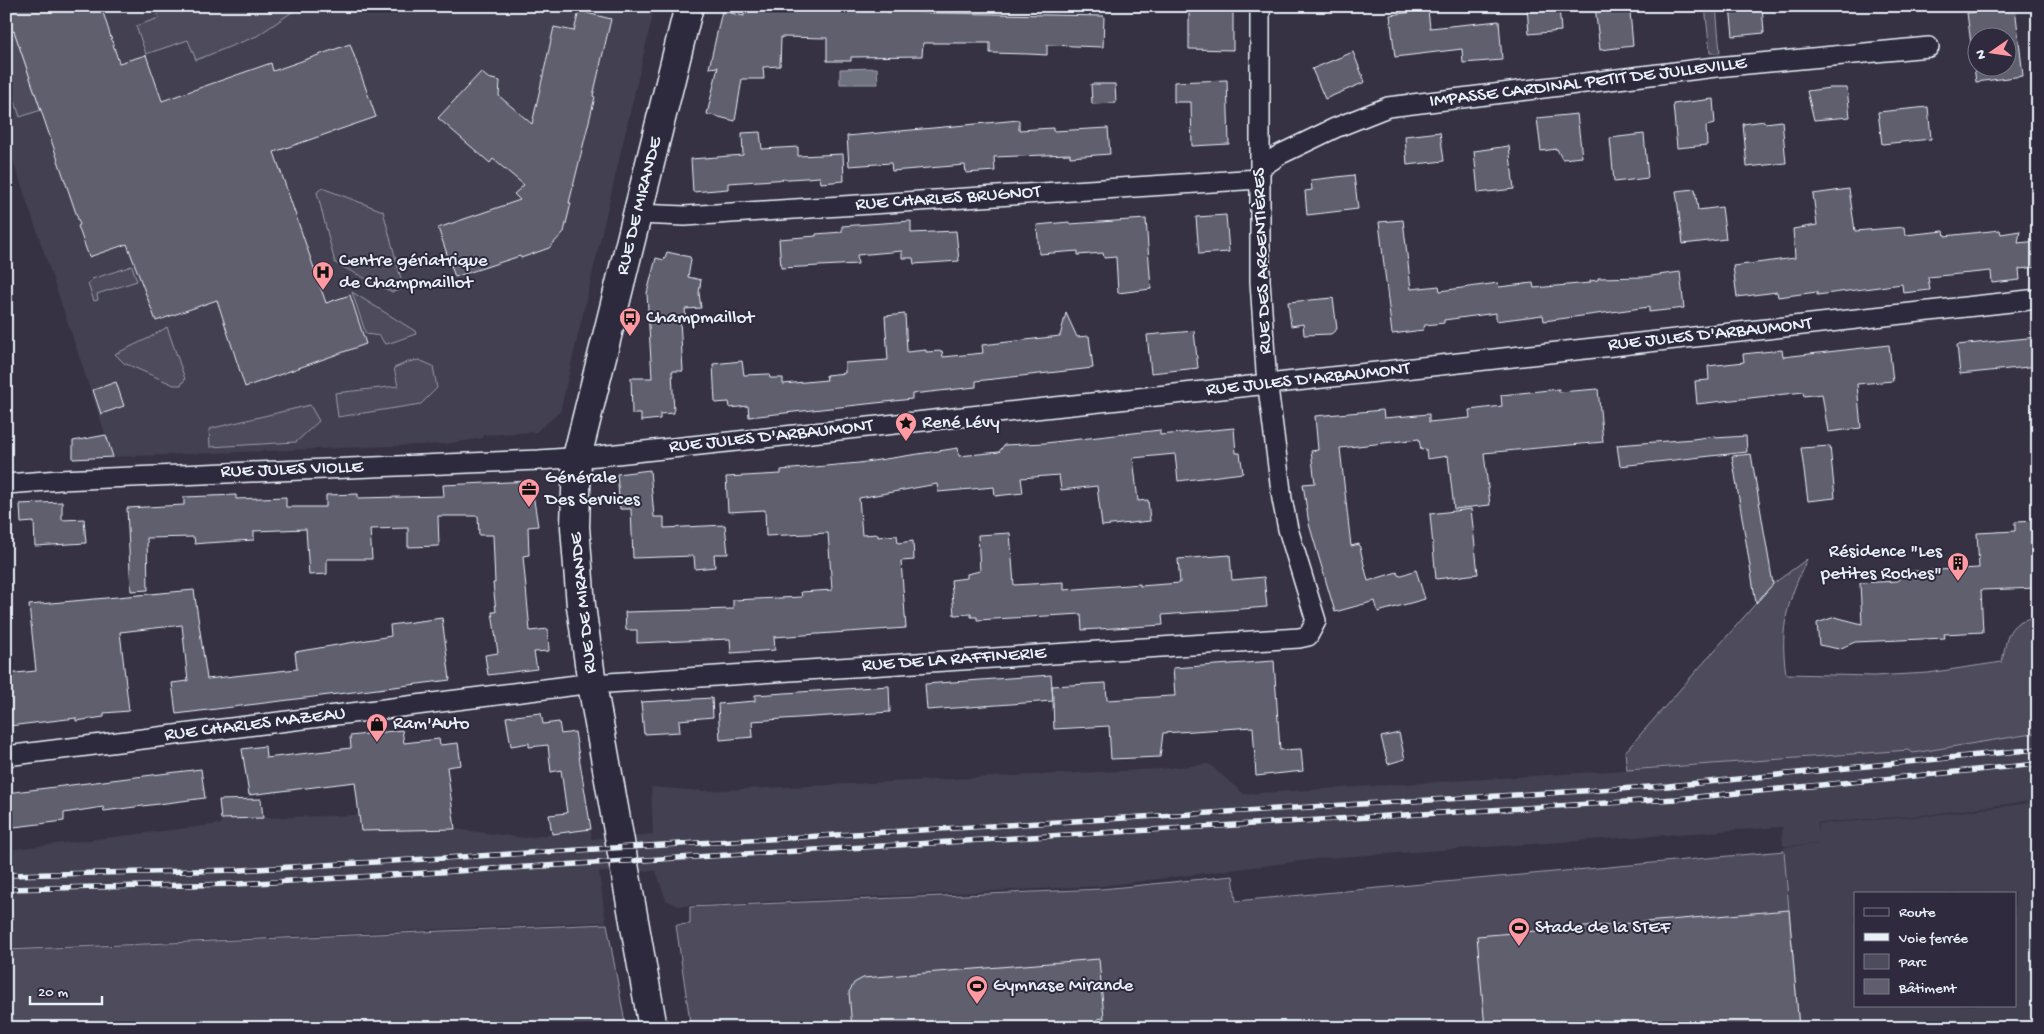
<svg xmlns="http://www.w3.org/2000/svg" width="2044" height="1034" font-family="'Gochi Hand',sans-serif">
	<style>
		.built { fill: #433f51; fill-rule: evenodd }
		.green { fill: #4d4b5c; stroke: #9a9eaa }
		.water { fill: #70717f; stroke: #a0a4af }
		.building { fill: #605e6e; stroke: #e8f1f8; fill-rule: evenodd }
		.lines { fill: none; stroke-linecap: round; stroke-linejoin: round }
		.street-casing { stroke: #e8f1f8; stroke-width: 22 }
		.secondary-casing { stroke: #e8f1f8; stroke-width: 31 }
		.street { stroke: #2f2a3d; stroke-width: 19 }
		.secondary { stroke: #2f2a3d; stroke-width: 28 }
		.rail-casing { stroke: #e8f1f8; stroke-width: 5.5 }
		.rail { stroke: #2f2a3d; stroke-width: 4; stroke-dasharray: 11; stroke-linecap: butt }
		.labels { text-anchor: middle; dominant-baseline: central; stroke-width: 4; stroke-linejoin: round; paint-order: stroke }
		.street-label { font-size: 19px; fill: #e8f1f8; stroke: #2f2a3d }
		.poi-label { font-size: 19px; fill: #e8f1f8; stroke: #2f2a3d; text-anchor: start }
	</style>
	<rect width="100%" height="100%" fill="#363244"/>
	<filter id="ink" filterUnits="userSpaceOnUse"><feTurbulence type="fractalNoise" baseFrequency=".02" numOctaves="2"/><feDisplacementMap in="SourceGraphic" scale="10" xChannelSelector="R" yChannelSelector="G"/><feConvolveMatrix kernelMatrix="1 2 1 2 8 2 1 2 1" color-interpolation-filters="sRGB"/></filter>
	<g filter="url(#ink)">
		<path class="built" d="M6,6h649l-95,406 -24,20 -53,3v3l-38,6 -332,13 -107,-317z
			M2038,733v67l-113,15 -108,8 1,12v-11l107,-8 113,-14v226h-239l-15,-181 35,-3 -36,2 -1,-19 -457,31 -223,28 -424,20 -12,-6 -10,-29 -57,1 7,50 -600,27v-99l215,-26v-5l138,-4 3,16 93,-2 70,9 66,-9v10l62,-5 -2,-47 51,4 457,-22 50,-5 35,30 383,-24 283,-20 3,3zM1855,893h160v112h-160z"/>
		<path class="green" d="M155,6h146l-44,30 -61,24 -8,-20 -42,14 -10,-28 23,-8z
			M1705,6h11l4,47h-10z
			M6,21l4,11 4,-1 27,79 -21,7 -14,-43z
			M322,188l61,23 20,75 -3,4 -8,2 -57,-29 -18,-71z
			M132,266l5,15 -40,13 1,6 -4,1 -6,-17 4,-5z
			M352,292l63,39 1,3 -29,10 -3,-1 -4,-7 -14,-2z
			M167,327l18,52 -4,6h-7l-50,-22 -9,-9 34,-16z
			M419,360l14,6 4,22 -16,16 -83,13 -3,-24 63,-7 -4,-18 14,-6z
			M310,405l9,16 -23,21 -86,5 -1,-18z
			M1807,559c-19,42 -28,67 -21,115l88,2 54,-3 74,-11c5,-25 5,-42 36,-45v116l-125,20 -4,-3 -282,20 -2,-18 148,-168z
			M1784,851l15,177h-1108l-15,-103 14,-1v-17l412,-18 131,-13 3,25z
			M607,924l19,104h-620v-78z"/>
		<path class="water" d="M877,68l1,16h-38v-15z"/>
		<path class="building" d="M6,6h95l18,57 27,-8 16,46 109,-38 2,8 77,-27 26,73 -102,35 52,151 24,-8 16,49 -121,43 -28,-87 -61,21 -29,-77 -38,13 -11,-31 2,-1 -66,-194 -4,1 -4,-11z
			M744,6h143v6l217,4 -1,31 -56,-2v10l-19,-1 -38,-1v-10h-67l-1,13 -71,1v4h-24v-23l-46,-1 -1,29 -17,1 1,12h-22l-7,42 -28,-7 11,-47 -9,1 13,-57 22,5z
			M1527,6h32l2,25 -32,3z
			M1595,6h32l1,6h2l3,34 -33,4z
			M1730,6h32l2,27 -31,3z
			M2015,7l8,69 -47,6 -9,-69zM1976,38h30v30h-30z
			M1428,10l2,18 69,-7 3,39 -39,3 -1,-14 -67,8 -5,-42z
			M579,11l32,8 -18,77 2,1 -26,106h2l-7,29 -15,16 -28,10 -1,-2 -65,21 -17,-49 82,-28 -6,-6 10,-9 -31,-26 -3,4 -52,-45 43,-46 7,6 12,3 -1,15 33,28 22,-97 20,4z
			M1204,11h29v39l-44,-1v-37z
			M1353,52l12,30 -40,17 -13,-30z
			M1227,80l2,64 -37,2 -1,-44h-17v-20z
			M1091,84h24l1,19 -24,1z
			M1830,88h17l3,29 -36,3 -7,-29z
			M1713,99l2,25 -9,2 1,19 -30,3 -4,-44z
			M1928,107l3,32 -49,5 -4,-32z
			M1577,114l5,43 -20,2 -5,-10 -16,2 -4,-33z
			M1019,120v10l34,-2v3l55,-3 2,26 -40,3v-3l-76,3 1,14 -29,2 -1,-8 -73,6 -1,-8 -42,3 -2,-30z
			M1764,121l1,2 17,-2 4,42 -39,4 -4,-43z
			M760,132l2,17 36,-2v9l45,-2 1,27 -23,2 -1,-6 -92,6v6l-35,3 -2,-33 52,-4 -1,-22z
			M1440,132l4,29 -37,4 -2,-29z
			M1644,134l4,44 -34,4 -4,-44z
			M1509,146l5,43 -36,4 -4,-42z
			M1354,175l4,34 -51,6 -2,-24 7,-1 -1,-10z
			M1695,189l3,21 24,-3 4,32 -43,5 -7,-53z
			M1849,189l6,42 49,-4 1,8 39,-4 1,5 55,-6 1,4 19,-3 -2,12 20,-2v26l-19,2 1,11 -28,3 -1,-12 -63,6 2,13 -27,3 -1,-9 -85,11v-3l-39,5 -1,-5 -40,5 -4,-31 62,-8 -2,-29 24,-4 -4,-31z
			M1226,215l3,37 -30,2 -3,-37z
			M1146,219l5,70 -33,4 -2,-36 -12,1 -1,-5 -25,2v-4l-39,3 -2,-29 32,-3v2z
			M1403,220l8,69 28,-3 1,5 58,-8 1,4 34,-4 1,5 56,-5v-2l8,-1v-2l46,-1 36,-5 4,36 -35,4v-5l-105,14 -1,-6 -47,6v-8l-52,7v3l-19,2 -2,5 -31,4 -13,-112z
			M911,221v12l45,-2 3,30 -45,3 -1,-6h-11v-7l-45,4 1,9 -77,4 -2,-29 37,-3v-2l26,-2v-6z
			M667,252l23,5 1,3 -3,17 13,3 -2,13 2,15 -16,1 1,11h-6l3,51h-11l2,42 -14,1v5l-19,2v-7h-9l-1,-36h21l-5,-85 9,-35 8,2z
			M1333,298l4,31 -6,5 -27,1 -1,-11 -12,2 -3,-24z
			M1066,313l11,24 12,-1 4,32 -117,13v6l-64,7v5l-163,18 -1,-11 -18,2 -1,-6 -14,1 -2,-39 29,-3 2,14 25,-1 1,4h13v6l44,-4 -1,-5 19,-2v-10l43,-3 -3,-44 20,-2 2,38 19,-2v2l16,-1 1,6 40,-4 -1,-8 78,-9z
			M1194,331l4,37 -47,5 -4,-38z
			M2038,337v29l-78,8 -3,-29z
			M1889,345l4,36 -36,3 4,44 -33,4 -6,-38 -18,2 -1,-4 -106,12 -2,-23 14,-1 -1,-14 36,-4 -1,-8 39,-4 1,7z
			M116,382l8,24 -23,8 -8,-24z
			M1559,389v3l39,-3 5,53 -119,11 6,52 -36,4 -6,-53 -21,3 -1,-10 -5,1 -2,-11 -79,9 11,98 8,-2 9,37 29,-9 2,4 17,-6 9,29 -47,13 -3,-11 -40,11 -26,-88 -6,-40 12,-1 -4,-32 7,-1 -3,-34 68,-6 1,8 45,-4v8l41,-4 -1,-8 33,-4 -1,-11z
			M1234,428l2,25h4l3,20 -65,8 -3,-27 -42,4 5,43 10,-1 2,21 -48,5 -5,-40 -36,4 -2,-15 -38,3 2,15 -28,3 -1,-9 -56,5 -1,-8 -78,14 3,37 16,-1v3l19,-2 1,8 15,-2 1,19 -13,1 5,67 -132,9 1,13 -44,3 -1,-14 -93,4v-13h-11l-1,-18 108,-3v-9l69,-3 -1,-5 31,-2 -4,-57 -62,3 -1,-26 -37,2 -2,-35 55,-3v-4l78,-7 99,-15 1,8 40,-4 5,-7 41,-2 115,-13v5z
			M106,435l7,22 -40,2v-18z
			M1715,436v2l31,-2 1,16 -127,14 -3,-21 76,-6z
			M1830,446l5,52 -27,3 -7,-53z
			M1751,454l22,130 -17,19 -24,-147z
			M650,470l4,47h10v11l61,-3 3,29h-14l1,13 -20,2 -1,-13 -61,2 -2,-49h-11l-3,-35z
			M531,481l7,45 -10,1 1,28 -6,1 7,75 18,-2 1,22 -15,1 3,17 -49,6 -3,-20 13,-2 -6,-41h4l-3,-29h2l-2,-48h-14l-1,-19h-40l1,30 -31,1v-19l-38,1 2,30h-45v15l-18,1 -3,-46 -52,2v9l-49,3 -10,1 -1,-7 -47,1 1,52 -17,1 -4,-83 57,-3v-8l52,-2v4l50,-2v10h40v-12l32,-1v4l86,-2 -1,-11z
			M62,502v18l22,-1 2,24 -51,3 -1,-24 -13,1 -1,-19z
			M1471,509l7,65 -42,5 -6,-65z
			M2038,521v67l-57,2 2,42 -39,2 1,4 -90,4 -16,7 -20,-4 -2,-22 18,-6 27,7 -2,-41 38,-2v-9l81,-4 -2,-35 38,-2v-9z
			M1010,533l4,52 50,-3v8l76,-6v2l40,-3 -2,-24 52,-4 2,25 32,-3 3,30 -105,8 1,10 -81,5 -1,-16 -104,6v-3h-6v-3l-17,1 -3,-35 16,-2v-4l13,-3 -2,-36z
			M194,590l13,89 90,-10 -2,-17 96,-16 -1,-11 52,-7 8,62 -274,34 -4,-31 16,-2 -6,-56 -62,7 9,79 -25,2v4l-28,4v-3l-67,8 -3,-52 30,-3 -7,-66z
			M1274,661l6,89 21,-1 2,22 -47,5 -3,-49 -90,6 -3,24 -49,2 -2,-33 -55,3 -1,-28 -126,9 -2,-26 126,-9 2,25 -1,-14 54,-3 1,17 64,-4h4l-2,-28z
			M889,686l1,26 -138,9 1,16 -33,3 -2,-36 37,-3v-6z
			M712,698l1,19 -34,3 1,12 -36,2 -3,-32z
			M541,713l2,11 16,-2 2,12 14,-2 16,97 -39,5 -3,-19 18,-2 -6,-43 -10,2 -3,-27 -19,2v-4l-18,3 -5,-29z
			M402,730l2,13 35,-4 1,6 18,-2 3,22 -14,2 8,62 -94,2 -6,-49 -106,13 -7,-46 23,-3 1,12 85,-10 -1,-12z
			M1399,733l6,26 -17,5 -7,-27z
			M201,769l4,29 -101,13 -1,-4 -39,6v8l-58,7v-35z
			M261,799l2,19 -42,1 -2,-19z
			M1789,910l10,118h-314l-8,-92z
			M1099,959l5,59 -7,1 1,9h-246l-3,-36 5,-9 9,-5z"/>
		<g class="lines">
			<g class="street-casing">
				<path id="street" d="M1260,168l21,-14 54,-26 53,-21 328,-40 213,-20
					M637,214l48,2 574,-37
					M6,484l54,-4 479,-20 59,-4 670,-72 770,-85
					M6,756l571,-71 722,-47 9,-2 8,-15 -28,-92 -6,-30 -16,-128 -6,-90v-275"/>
			</g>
			<g class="secondary-casing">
				<g id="secondary">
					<path id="s1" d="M653,1028l-61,-344 -11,-78 -6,-79 2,-70 112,-451"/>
				</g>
			</g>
			<use href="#street" class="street"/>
			<use href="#secondary" class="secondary"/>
			<g class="rail-casing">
				<path id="rail" d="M6,875l234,-5 1428,-84 370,-37
					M6,889l232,-5 1438,-85 362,-35"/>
			</g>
			<use href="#rail" class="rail"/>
		</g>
	</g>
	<defs>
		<g id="hospital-pin" transform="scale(1.125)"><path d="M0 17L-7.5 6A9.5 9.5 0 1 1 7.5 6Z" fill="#ff9aa2" stroke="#2f2a3d"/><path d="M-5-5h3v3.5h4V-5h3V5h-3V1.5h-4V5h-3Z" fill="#111"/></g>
		<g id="bus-pin" transform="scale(1.125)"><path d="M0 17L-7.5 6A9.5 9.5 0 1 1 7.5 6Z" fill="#ff9aa2" stroke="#2f2a3d"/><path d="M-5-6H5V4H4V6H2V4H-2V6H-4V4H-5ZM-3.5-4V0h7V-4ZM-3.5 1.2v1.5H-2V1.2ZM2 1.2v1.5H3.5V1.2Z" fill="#111"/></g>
		<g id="sight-pin" transform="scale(1.125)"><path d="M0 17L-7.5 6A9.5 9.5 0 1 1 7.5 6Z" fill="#ff9aa2" stroke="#2f2a3d"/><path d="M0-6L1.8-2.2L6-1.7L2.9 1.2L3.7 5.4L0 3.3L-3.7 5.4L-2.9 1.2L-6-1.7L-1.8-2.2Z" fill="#111"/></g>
		<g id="office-pin" transform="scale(1.125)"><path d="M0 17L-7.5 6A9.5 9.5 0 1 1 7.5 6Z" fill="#ff9aa2" stroke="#2f2a3d"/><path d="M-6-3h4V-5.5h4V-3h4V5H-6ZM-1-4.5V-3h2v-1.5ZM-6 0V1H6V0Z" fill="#111"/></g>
		<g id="building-pin" transform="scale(1.125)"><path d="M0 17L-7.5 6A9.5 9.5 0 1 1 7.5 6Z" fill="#ff9aa2" stroke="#2f2a3d"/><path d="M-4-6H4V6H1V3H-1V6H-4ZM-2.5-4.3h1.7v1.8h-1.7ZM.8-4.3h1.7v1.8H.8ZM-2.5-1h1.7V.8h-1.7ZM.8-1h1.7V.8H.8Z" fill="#111"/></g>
		<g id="shop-pin" transform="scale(1.125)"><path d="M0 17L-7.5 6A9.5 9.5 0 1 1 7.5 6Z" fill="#ff9aa2" stroke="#2f2a3d"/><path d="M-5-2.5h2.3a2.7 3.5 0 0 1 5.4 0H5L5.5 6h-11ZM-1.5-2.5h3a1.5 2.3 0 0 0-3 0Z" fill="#111"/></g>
		<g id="stadium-pin" transform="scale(1.125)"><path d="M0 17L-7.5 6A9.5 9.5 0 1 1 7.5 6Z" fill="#ff9aa2" stroke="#2f2a3d"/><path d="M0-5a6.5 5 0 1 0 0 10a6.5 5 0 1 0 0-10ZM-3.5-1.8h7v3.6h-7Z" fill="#111"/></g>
	</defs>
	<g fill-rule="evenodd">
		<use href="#hospital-pin" x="323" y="272"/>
		<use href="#bus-pin" x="630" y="318"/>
		<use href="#sight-pin" x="906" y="423"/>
		<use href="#office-pin" x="529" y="489"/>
		<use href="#building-pin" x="1958" y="563"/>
		<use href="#shop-pin" x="377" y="724"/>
		<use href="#stadium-pin" x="1519" y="928"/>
		<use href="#stadium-pin" x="977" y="986"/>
	</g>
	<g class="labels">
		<g class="street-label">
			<text transform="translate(1588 83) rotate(-7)">IMPASSE CARDINAL PETIT DE JULLEVILLE</text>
			<text transform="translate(948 199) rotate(-4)">RUE CHARLES BRUGNOT</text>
			<text stroke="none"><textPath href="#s1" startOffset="836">RUE DE MIRANDE</textPath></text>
			<text transform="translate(1263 261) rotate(-92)">RUE DES ARGENTIÈRES</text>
			<text transform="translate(1710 335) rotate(-6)">RUE JULES D'ARBAUMONT</text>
			<text transform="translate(1308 380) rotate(-6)">RUE JULES D'ARBAUMONT</text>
			<text transform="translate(771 437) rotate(-6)">RUE JULES D'ARBAUMONT</text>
			<text transform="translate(292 470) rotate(-2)">RUE JULES VIOLLE</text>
			<text transform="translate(584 603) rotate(-96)">RUE DE MIRANDE</text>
			<text transform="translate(954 660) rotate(-4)">RUE DE LA RAFFINERIE</text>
			<text transform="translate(255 725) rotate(-7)">RUE CHARLES MAZEAU</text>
		</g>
		<g class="poi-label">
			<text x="339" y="261">Centre gériatrique<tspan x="339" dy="22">de Champmaillot</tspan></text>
			<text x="646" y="318">Champmaillot</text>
			<text x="922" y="423">René Lévy</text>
			<text x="545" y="478">Générale<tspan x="545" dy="22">Des Services</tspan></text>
			<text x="1942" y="552" text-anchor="end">Résidence "Les<tspan x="1942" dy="22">petites Roches"</tspan></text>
			<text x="393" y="724">Ram'Auto</text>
			<text x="1535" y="928">Stade de la STEF</text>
			<text x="993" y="986">Gymnase Mirande</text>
		</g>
	</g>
	<rect width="2044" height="1034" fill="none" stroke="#2f2a3d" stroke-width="25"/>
	<rect x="12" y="12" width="2019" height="1009" fill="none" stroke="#e8f1f8" stroke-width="2" filter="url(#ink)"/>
	<rect x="1854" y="892" width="162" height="115" fill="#2f2a3d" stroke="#797a88"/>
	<rect x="1864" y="908" width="25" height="8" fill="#2f2a3d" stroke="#797a88"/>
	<text x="1899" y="916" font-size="15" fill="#e8f1f8">Route</text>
	<rect x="1864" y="933" width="25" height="8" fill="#e8f1f8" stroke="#797a88"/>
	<text x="1899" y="942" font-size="15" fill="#e8f1f8">Voie ferrée</text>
	<rect x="1864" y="954" width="25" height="15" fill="#4d4b5c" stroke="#797a88"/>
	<text x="1899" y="966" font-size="15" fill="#e8f1f8">Parc</text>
	<rect x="1864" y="979" width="25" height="15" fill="#605e6e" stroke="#797a88"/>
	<text x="1899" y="992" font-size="15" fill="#e8f1f8">Bâtiment</text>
	<g transform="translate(1992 52) rotate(257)"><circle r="24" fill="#2f2a3d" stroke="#797a88"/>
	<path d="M0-4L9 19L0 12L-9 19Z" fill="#ff9aa2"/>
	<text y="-8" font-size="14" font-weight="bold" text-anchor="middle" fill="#e8f1f8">N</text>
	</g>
	<path d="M30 996v8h72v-8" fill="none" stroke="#e8f1f8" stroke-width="2.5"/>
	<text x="38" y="996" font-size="15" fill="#e8f1f8" stroke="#2f2a3d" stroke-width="4" paint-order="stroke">20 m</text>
</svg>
